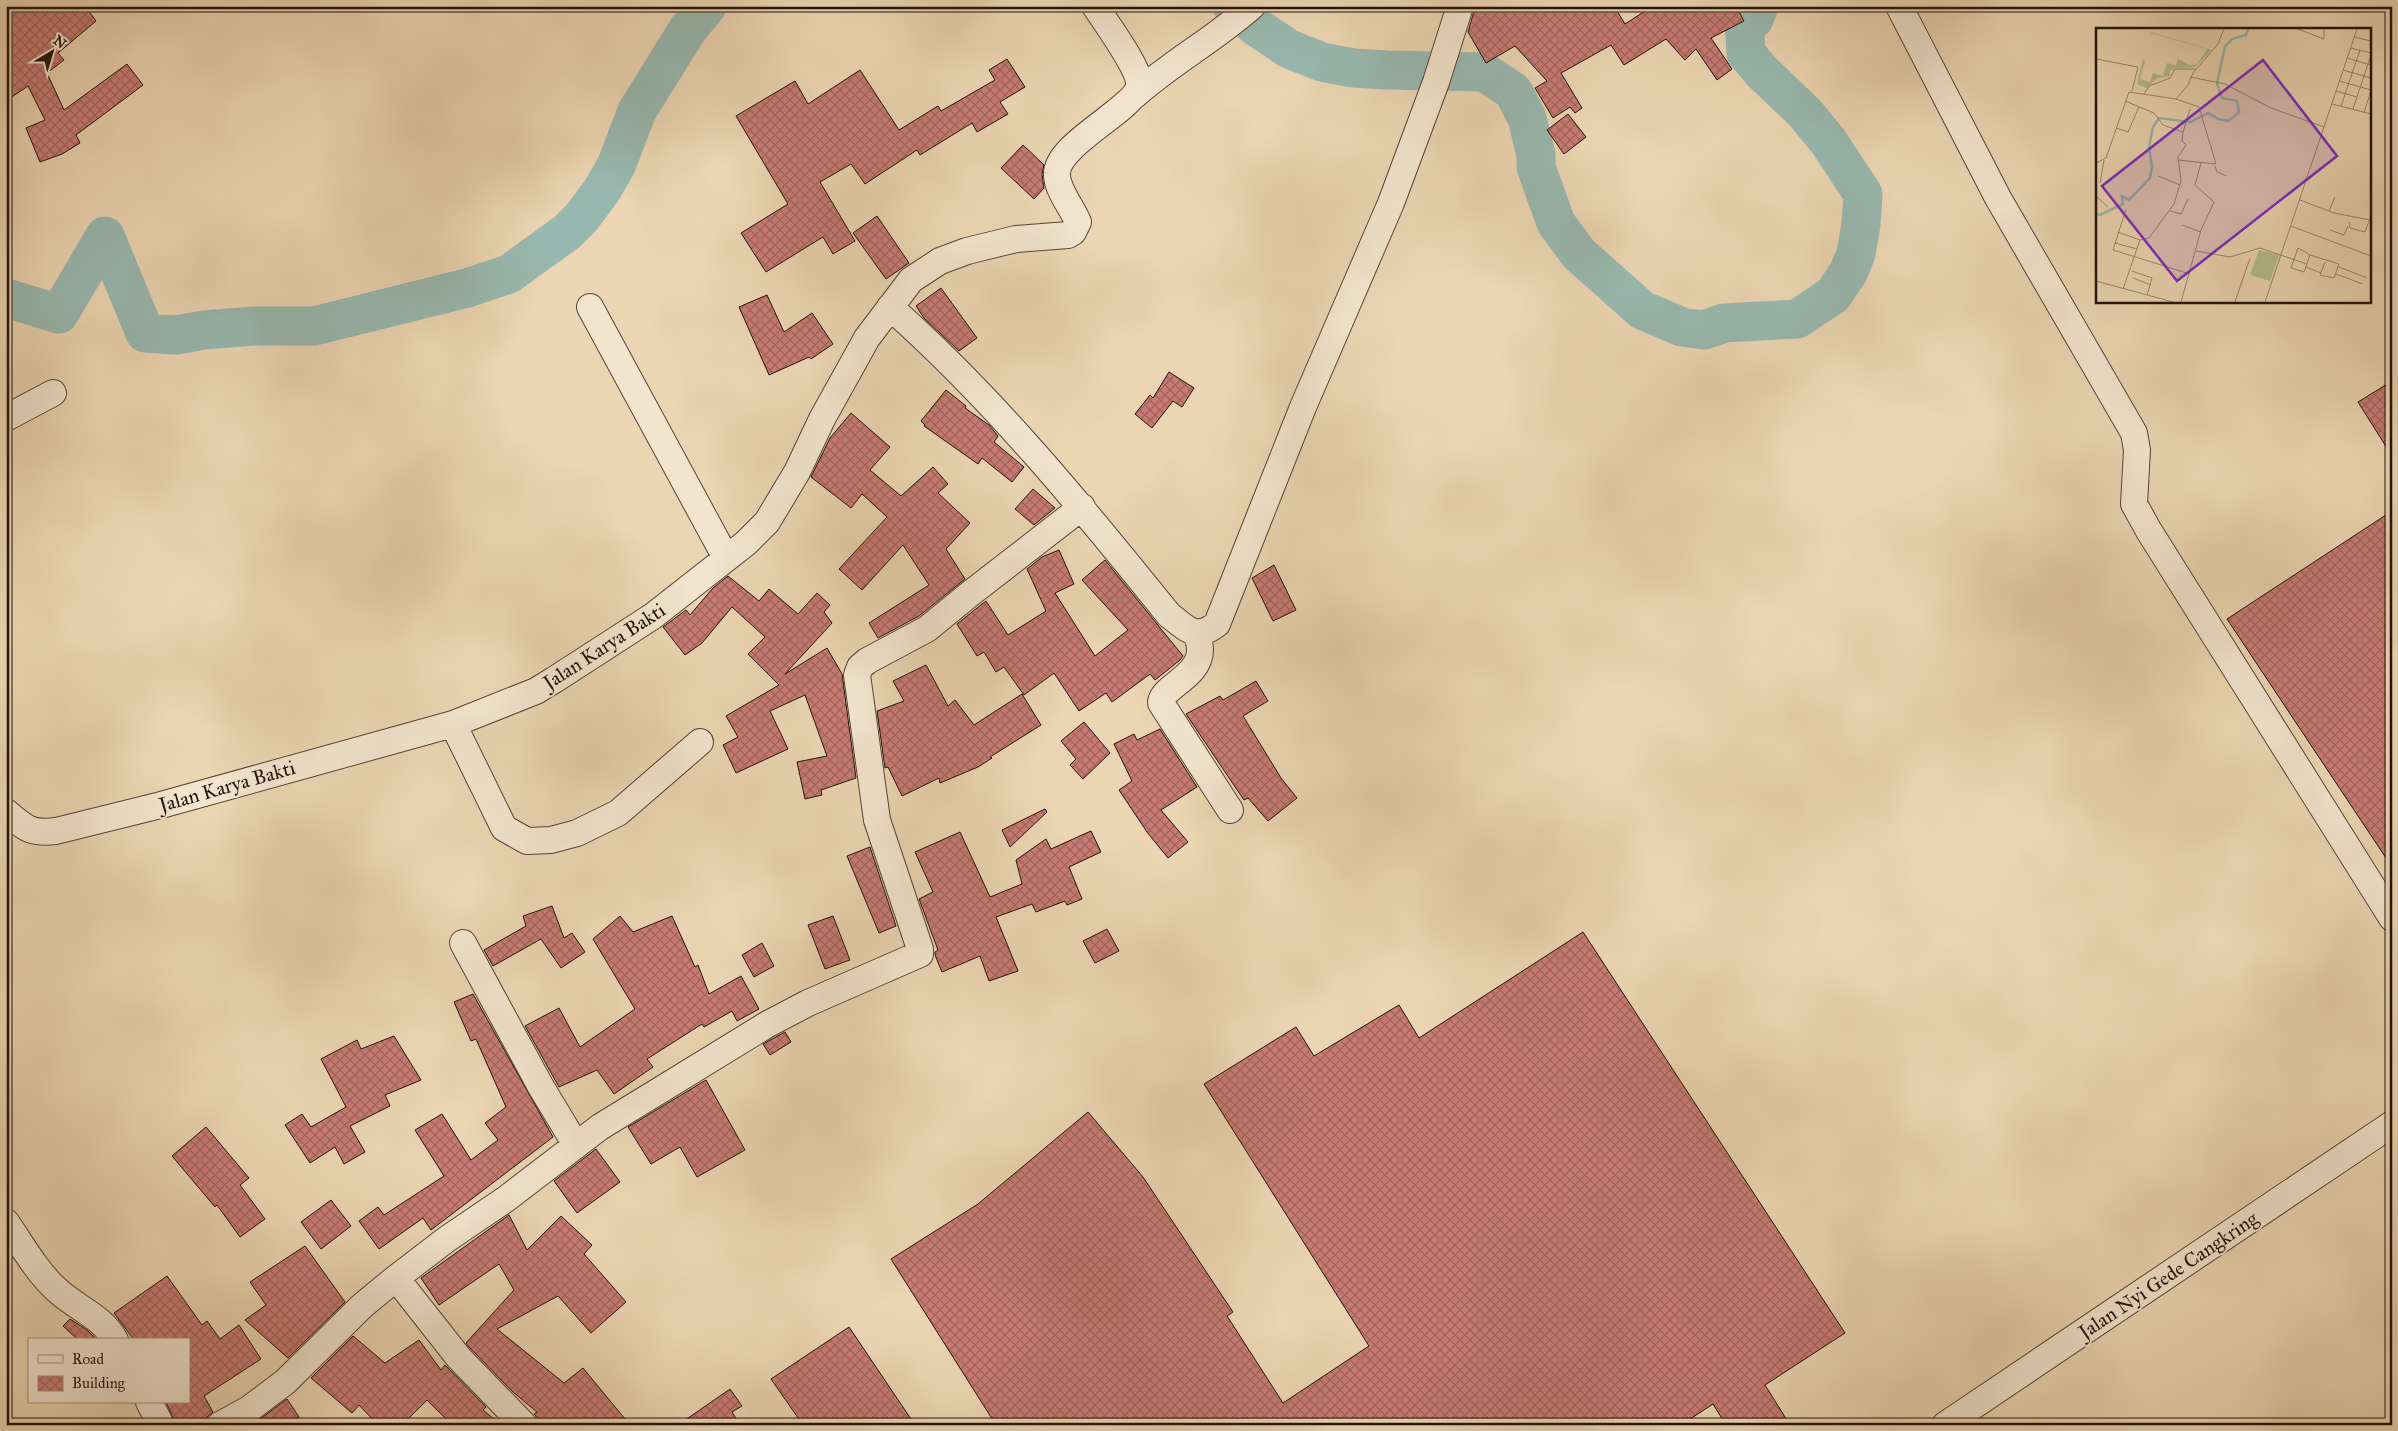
<svg xmlns="http://www.w3.org/2000/svg" width="2398" height="1431" font-family="'IM FELL Great Primer',serif">
	<style>
		.lines { fill: none; stroke-linecap: round; stroke-linejoin: round }
		.river { stroke: #98b8af; stroke-width: 39 }
		.building { fill: url(#building-cross-hatch); stroke: #21130b }
		.minor-casing { stroke: #544435; stroke-width: 28 }
		.minor { stroke: #f2e4cd; stroke-width: 26 }
		.labels { text-anchor: middle; dominant-baseline: central; stroke-width: 4; stroke-linejoin: round; paint-order: stroke }
		.street-label { font-size: 20px; fill: #21130b; stroke: #f2e4cd }
		.inset-river { fill: none; stroke: #98b8af; stroke-width: 2.5 }
		.inset-road { fill: none; stroke: #9a876f; stroke-width: 1 }
		.view { fill: #7b2cbf; fill-opacity: 0.15; stroke: #7b2cbf; stroke-width: 2.5 }
		.inset-edge { fill: none; stroke: #21130b; stroke-width: 2.5 }
	</style>
	<defs>
		<pattern id="building-cross-hatch" width="8" height="8" patternUnits="userSpaceOnUse" patternTransform="scale(1.25)"><rect width="8" height="8" fill="#c87b74"/><path d="M0 0l8 8M0 8l8-8" fill="none" stroke="#a2645d"/></pattern>
	</defs>
	<rect width="100%" height="100%" fill="#ebd5b2"/>
	<filter id="stains"><feTurbulence type="fractalNoise" baseFrequency=".004" numOctaves="4"/><feColorMatrix values="0 0 0 0 .2 0 0 0 0 .09 0 0 0 0 .02 0 0 0 .5 -.17"/></filter>
	<radialGradient id="worn" r=".72"><stop offset=".6" stop-color="#630" stop-opacity="0"/><stop offset="1" stop-color="#630" stop-opacity=".3"/></radialGradient>
	<g class="lines">
		<path class="river" d="M1232,6l23,20 34,23 33,13 31,6 34,2 97,2 29,19 14,27 9,37v12l20,56 23,31 63,56 40,17 22,3 20,-7 73,-4 36,-24 15,-22 8,-19 5,-30 2,-30 -35,-53 -24,-29 -42,-40 -16,-19 -2,-32 10,-2 5,-13
			M6,298l53,16 46,-78 40,97 31,2 28,-5 50,-4h60l153,-38 42,-14 58,-42 15,-15 20,-27 14,-24 21,-55 51,-82 19,-23"/>
	</g>
	<path class="building" d="M6,6h79l11,15 -38,32 6,7 -17,13 17,37 63,-46 16,21 -67,50 4,8 -18,11 -22,8 -14,-34 19,-8 -17,-34 -22,15z
		M1482,6h132l11,18 28,-18h83l8,15 -33,17 21,31 -15,11 -21,-31 -11,11 -19,-21 -42,26 -13,-20 -50,28 21,35 -7,5 -5,-6 -17,11 -18,-30 12,-7 -32,-35 -29,17 -18,-31 6,-21z
		M1007,59l18,28 -25,15 8,12 -31,18 -5,-9 -52,32 -3,-5 -52,34 -14,-20 -31,18 35,59 -22,13 -10,-17 -57,35 -25,-39 47,-29 -52,-88 59,-35 13,23 52,-34 39,60 39,-24 3,5 54,-31 -6,-10z
		M1568,114l18,23 -22,17 -17,-24z
		M1023,145l21,20 -2,9 2,14 -10,11 -33,-31z
		M877,216l32,47 -23,16 -33,-46z
		M941,288l36,50 -18,13 -35,-33 -8,-12z
		M767,295l17,37 28,-19 21,31 -22,15 -2,-2 -40,18 -30,-68z
		M1169,372l25,16 -12,19 -9,-6 -21,27 -17,-14 15,-19 3,3z
		M2392,381v75l-34,-54z
		M946,390l20,16 -1,2 24,17 9,11 -4,6 30,25 -12,15 -30,-24 -4,6 -54,-38 1,-1 -4,-4z
		M851,413l39,34 -20,23 31,26 32,-29 15,17 -10,9 32,30 -24,26 19,30 -46,37 -41,22 -9,-15 60,-38 -26,-40 -41,45 -23,-21 48,-52 -25,-23 -11,14 -40,-31 19,-39z
		M1033,489l22,19 -21,17 -19,-16z
		M2392,511v356l-165,-248z
		M1059,550l15,34 -19,9 40,63 33,-26 -46,-50 23,-20 78,96 -3,4 -25,20 -5,-6 -38,28 -6,-9 -27,18 -25,-38 -30,22 -20,-28 -8,5 -12,-20 -7,4 -20,-32 29,-23 22,34 38,-24 -19,-42 15,-12z
		M1274,565l22,45 -23,11 -21,-43z
		M728,576l31,25 10,-12 29,25 19,-21 13,12 -6,7 8,11 -47,51 42,-26 15,26 14,104 -35,12 1,5 -17,4 -8,-37 30,-6 -22,-61 -35,16 18,38 -52,24 -13,-28 15,-8 -12,-21 53,-31 -31,-31 17,-17 -33,-30 -30,36 -17,12 -22,-28 23,-17 4,5 23,-27z
		M926,665l22,41 7,-6 19,25 48,-31 19,31 -51,32 2,1 -14,9 -38,16 -1,-5 -37,18 -14,-29 -3,1 -8,-57 27,-10 -11,-20z
		M1256,681l12,20 -25,15 38,62 16,20 -29,23 -20,-23 -4,2 -58,-86 34,-18 3,4z
		M1084,722l26,31 -27,26 -13,-14 6,-6 -15,-18z
		M1160,729l37,58 -36,23 27,32 -20,16 -21,-26 -28,-42 13,-9 -18,-37 20,-10 3,6z
		M1045,809l2,3 -37,35 -8,-17z
		M1091,831l10,21 -32,15 13,32 -15,6 -2,-4 -29,11 -4,-8 -36,13 22,54 -29,10 -9,-25 -38,16 -7,-17v-3l3,-2 -19,-51 14,-7 -18,-40 45,-20 30,65 32,-13 -6,-24 30,-21 5,10z
		M870,847l26,79 -17,7 -32,-77z
		M552,906l12,32 8,-5 13,19 -24,16 -20,-29 -48,27 -9,-16 42,-24 -3,-10z
		M620,916l13,16 39,-16 23,51 3,-2 11,29 32,-18 18,33 -22,12 -5,-10 -28,16 -2,-3 -55,35 6,8 -39,27 -17,-24 -38,17 -34,-61 34,-18 21,39 55,-38 -42,-70z
		M833,916l17,44 -25,9 -17,-44z
		M1107,929l12,22 -24,12 -12,-22z
		M1583,932l262,401 -80,52 25,40h-64l-13,-21 -32,21h-685l-105,-166 87,-55 110,-92 55,65 90,135 -6,4 56,87 86,-57 -165,-262 92,-57 18,29 85,-51 20,33z
		M762,943l12,23 -20,11 -12,-22z
		M473,994l80,143 -122,93 -8,-12 -44,31 -20,-28 19,-14 6,8 60,-39 -29,-46 27,-16 29,46 27,-20 -13,-17 21,-16 -30,-68 -5,2 -17,-39z
		M785,1032l6,10 -21,13 -7,-11z
		M394,1036l27,44 -36,15 5,11 -40,20 15,26 -21,12 -9,-17 -25,16 -25,-38 17,-11 9,13 35,-20 -25,-48 36,-19 4,9z
		M706,1080l39,70 -48,27 -17,-30 -29,17 -23,-37z
		M206,1127l43,51 -9,7 25,34 -25,18 -23,-32 -2,2 -43,-51z
		M596,1149l24,33 -43,31 -23,-32z
		M331,1200l20,26 -30,23 -20,-27z
		M509,1215l18,35 34,-34 31,29 -8,9 42,48 -35,31 -33,-37 -61,33 67,54 19,-15 47,57h-86l-10,-11 3,-2 -24,-20 -43,-44 -4,-5 48,-53 -15,-26 -60,41 -18,-27z
		M305,1246l40,56 -57,56 -43,-38 21,-15 -16,-23z
		M167,1276l35,49 5,-4 13,18 19,-14 22,34 -57,37 9,16 -6,5 -2,8h-29l-10,-23h23v-62h-55l-20,-27z
		M70,1319l17,11 10,10h-19l-15,-14z
		M849,1327l66,98h-112l-32,-46z
		M353,1336l32,27 34,-23 22,30 4,-5 41,42 -3,3 18,15h-49l-25,-25 -25,25h-24l-19,-20 -7,8 -41,-35z
		M730,1389l12,17 -10,6 8,13h-62z
		M287,1399l12,18 -12,8h-35z"/>
	<g class="lines">
		<g class="minor-casing">
			<path id="minor" d="M1899,6l99,192 136,235 3,17 -3,54 15,27 243,387
				M1135,95c37,-33 80,-56 117,-89
				M590,307l136,251
				M890,307c104,92 192,200 279,308 19,14 26,26 48,9l86,-217 88,-204 45,-121 24,-76
				M6,418l47,-25
				M1198,634c0,5 2,10 2,16 0,27 -39,37 -39,53l69,107
				M453,724l51,104 23,13 24,-1 26,-7 41,-20 82,-71
				M6,812c19,16 24,22 50,19l105,-26 292,-81 83,-33 18,-11 99,-64 93,-73 21,-21 30,-50 25,-53 45,-81 44,-58 29,-19 27,-10 49,-12 52,-4 5,-3 5,-10c-6,-15 -22,-33 -21,-49 1,-31 85,-67 82,-91 -2,-17 -33,-59 -44,-76
				M463,943l78,144 35,58
				M6,1222c16,23 30,49 51,68 19,18 45,26 58,50
				M396,1278l63,80 65,67
				M149,1402l12,23
				M220,1425l29,-16 36,-27 77,-76 34,-28 51,-39 59,-40 94,-72 168,-103 40,-21 112,-49v-5l-43,-129 -20,-145 3,-8 7,-6 60,-32 44,-36 111,-86
				M1945,1425l447,-301"/>
		</g>
		<use href="#minor" class="minor"/>
	</g>
	<g class="labels">
		<g class="street-label">
			<text transform="translate(604 646) rotate(-33)">Jalan Karya Bakti</text>
			<text transform="translate(227 786) rotate(-16)">Jalan Karya Bakti</text>
			<text transform="translate(2168 1275) rotate(-34)">Jalan Nyi Gede Cangkring</text>
		</g>
	</g>
	<g transform="translate(2096 28)">
		<rect width="275" height="275" fill="#ebd5b2"/>
		<path d="M55,4l61,18 -17,17 -19,1 -6,3v5l-12,2 -12,10 -9,-4 6,-25 2,3 -5,17 10,3 3,-9 10,3 4,-13 9,2 2,-6 12,6 7,-1 10,-15 -56,-16 -3,10zM163,222l20,5 -9,26 -20,-6z" fill="#b1be92"/>
		<path class="inset-river" d="M0,185l4,2 23,-11 -1,-8 7,4 21,-22 2,-11 -3,-20 4,-20 6,-9 32,4 17,-9 10,6 10,2 11,-8 -2,-12 -15,-3 -5,-14 8,-38 7,-7 14,-4 2,-6"/>
		<path class="inset-road" d="M202,1l26,10v-10M258,9l17,4M255,20l20,5M251,30l24,7M0,31l42,8 -6,24M247,42l28,8M94,49l35,7 46,24 53,19M243,53l32,9M240,63l21,6M48,66l5,-8 21,-8 5,-9h21M80,71l23,8 17,57 -38,-4M236,76l39,10M245,78l19,-56M257,81l18,-54M268,84l7,-21M20,100l12,4 11,-25M87,104l7,-23M0,135l10,-5 23,-66 47,7 12,-14 5,-12 25,-29 6,-15M119,138l2,6 10,4M62,148l22,9M4,155l4,-23M0,168l12,11M204,172l34,13 36,7M30,181l-13,41 77,24M74,183l11,3 7,-15M233,183l6,-14M253,193l1,7 15,4 6,-16M86,197l19,7M195,198l80,30M234,202l14,5 4,-9M22,204l22,8M19,215l22,6M100,223l34,6 30,-9 47,16M214,227l-12,-7 -7,20 13,4 6,-17 29,9 -5,14 -14,-3 5,-13M210,239l15,6M243,239l28,11M36,243l20,7 -5,17M240,246l27,10M37,250l18,7M0,253l77,21M27,261l17,-49 9,-2 25,-34 7,-23 -3,-24 8,-12 -4,-4 1,-9 -20,-7 -9,-12 -29,-12M85,274l20,-72 13,-28 -19,-17 6,-22M139,274l15,-44M169,274l92,-273"/>
		<path class="view" d="M167,32l74,96 -160,125 -75,-95z"/>
		<rect width="275" height="275" class="inset-edge"/>
	</g>
	<rect width="2398" height="1431" fill="none" stroke="#ebd5b2" stroke-width="25"/>
	<rect x="8" y="8" width="2383" height="1416" fill="none" stroke="#21130b" stroke-width="2.5"/>
	<rect x="12" y="12" width="2373" height="1406" fill="none" stroke="#21130b"/>
	<rect x="28" y="1338" width="162" height="65" fill="#f2e4cd" stroke="#9e907f"/>
	<rect x="38" y="1355" width="25" height="8" fill="#f2e4cd" stroke="#9e907f"/>
	<text x="72" y="1364" font-size="15" fill="#21130b">Road</text>
	<rect x="38" y="1376" width="25" height="15" fill="url(#building-cross-hatch)" stroke="#9e907f"/>
	<text x="72" y="1388" font-size="15" fill="#21130b">Building</text>
	<g transform="translate(52 52) rotate(38)" stroke="#f2e4cd" stroke-width="4" paint-order="stroke">
	<path d="M0-4L9 19L0 12L-9 19Z" fill="#21130b"/>
	<text y="-8" font-size="14" font-weight="bold" text-anchor="middle" fill="#21130b">N</text>
	</g>
	<rect width="100%" height="100%" filter="url(#stains)"/>
	<rect width="100%" height="100%" fill="url(#worn)"/>
</svg>
